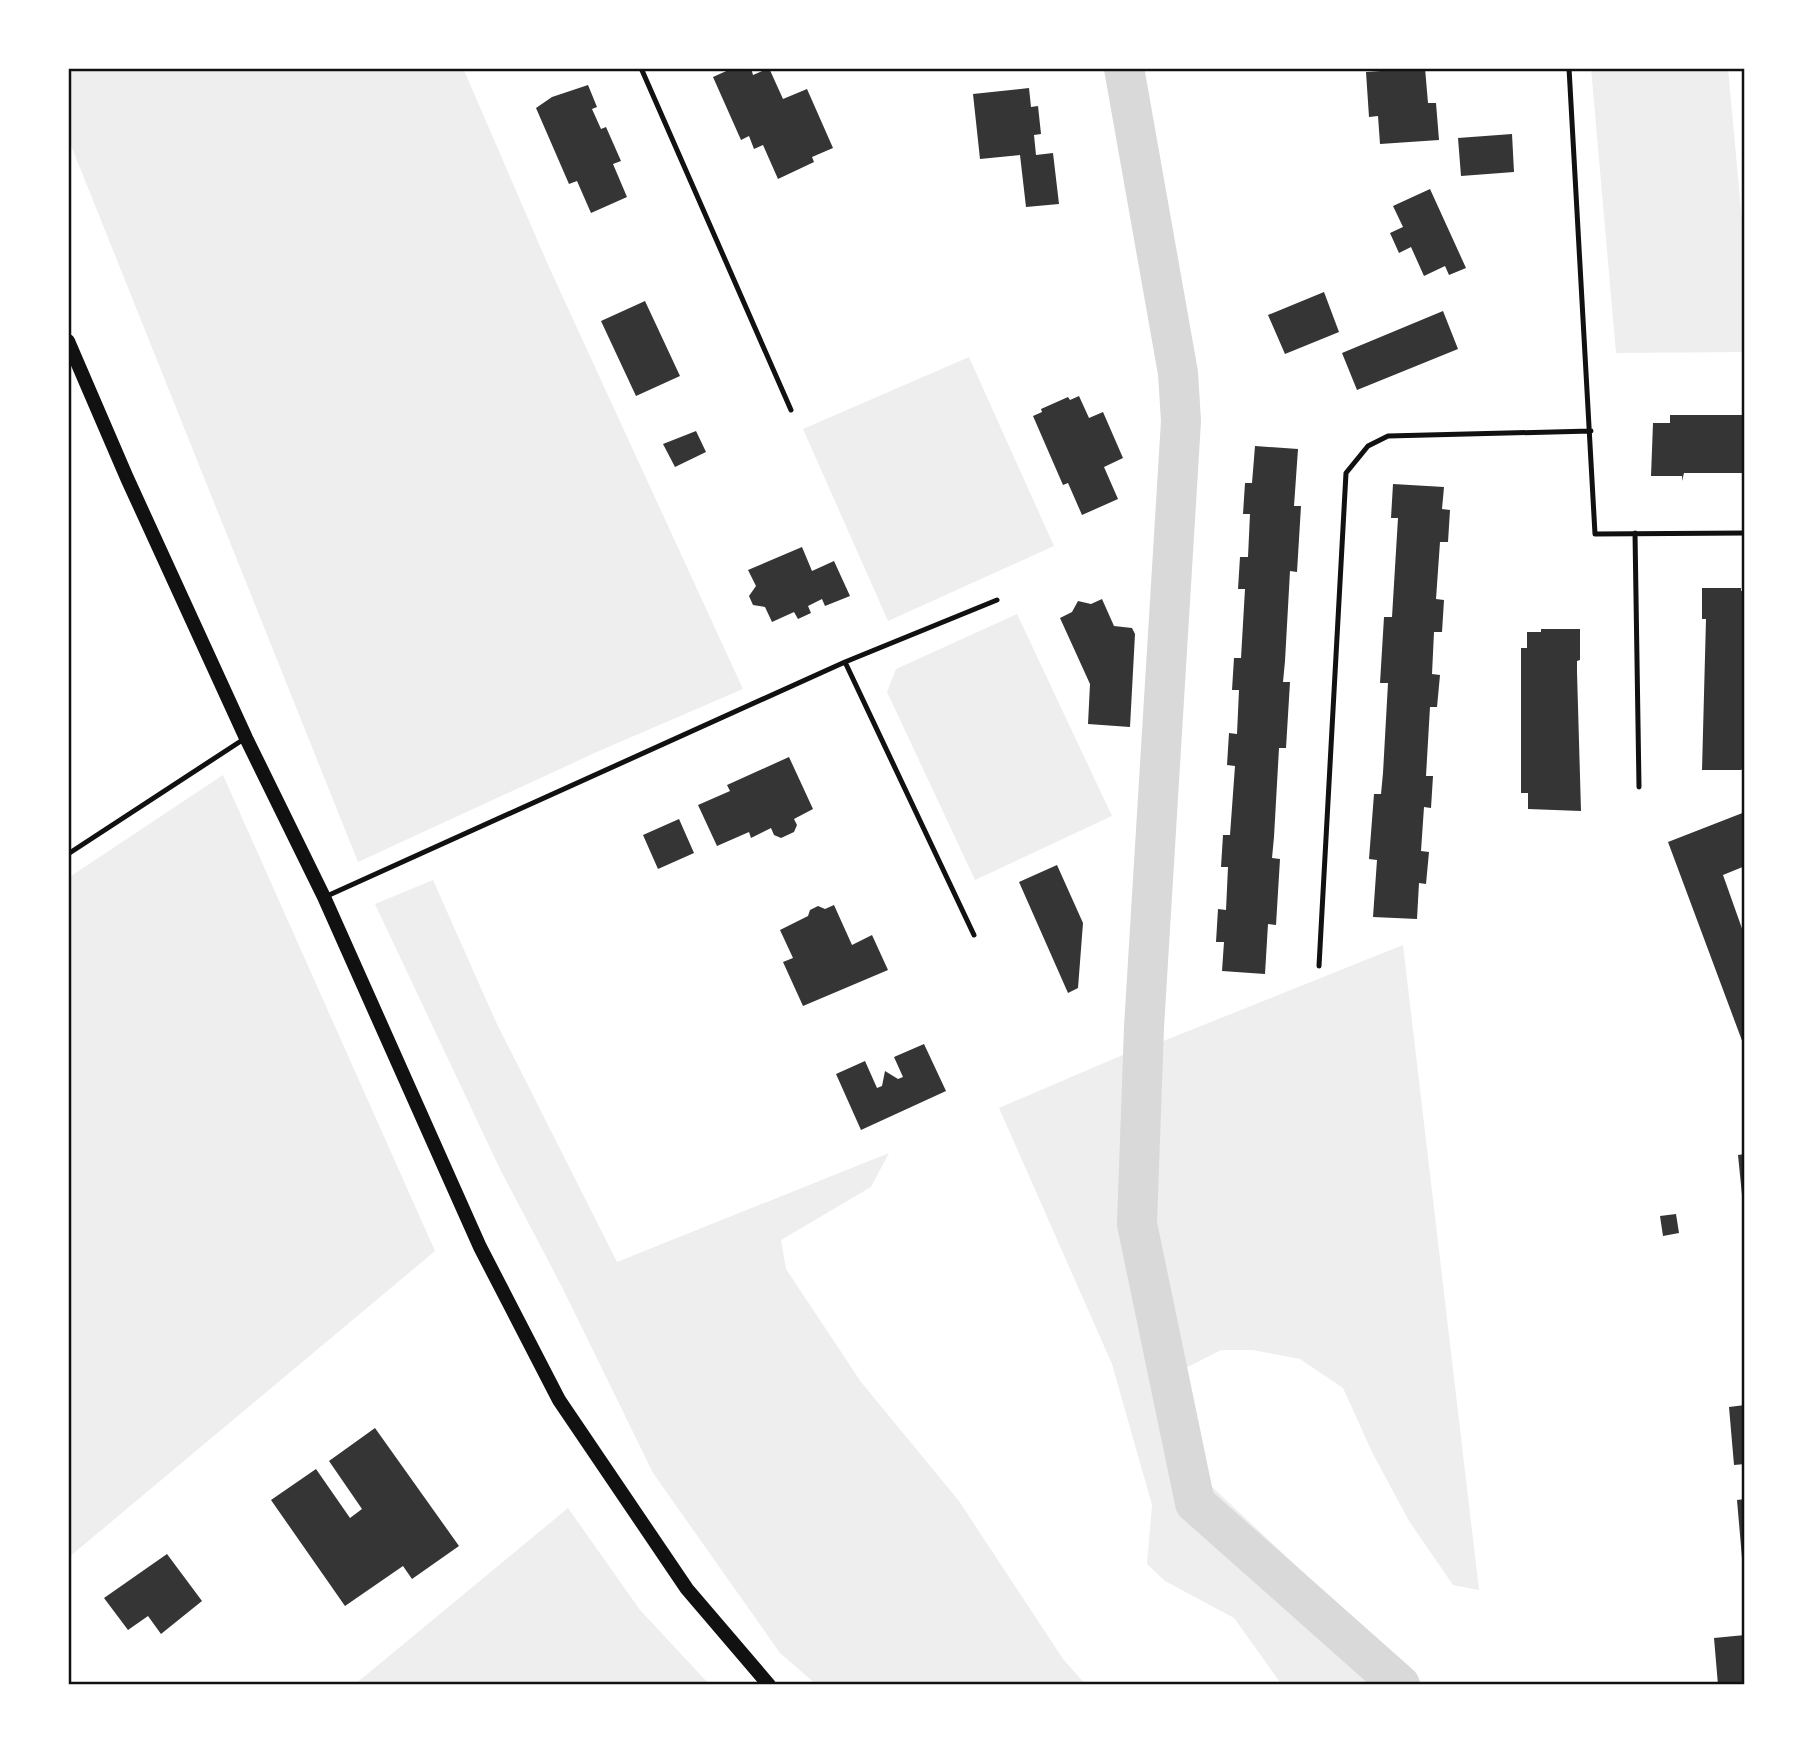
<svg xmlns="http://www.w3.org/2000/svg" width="1813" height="1753" font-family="Lato,sans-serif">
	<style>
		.green { fill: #eee }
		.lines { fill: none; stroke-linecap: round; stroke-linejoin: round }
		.canal { stroke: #d9d9d9; stroke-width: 40 }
		.building { fill: #353535 }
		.service { stroke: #111; stroke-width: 5 }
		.secondary { stroke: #111; stroke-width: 14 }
		.neatline { fill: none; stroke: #111; stroke-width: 2.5 }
	</style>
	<rect width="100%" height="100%" fill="#fff"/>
	<path class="green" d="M68,68h395l86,199 194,422 -144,62 -241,111 -290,-724z
		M1111,68h21l56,314 2,34 -39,630 252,-101 76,645 -26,-5 -44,-64 -37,-69 -29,-64 -43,-29 -47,-9h-32l-39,20 27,114 214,201h-141l-48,-67 -69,-37 -18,-17 5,-59 -40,-141 -113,-256 133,-57 39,-616 -2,-41z
		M1591,68h137l17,186v98l-129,1z
		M969,357l85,189 -166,75 -85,-192z
		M1017,614l95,202 -137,64 -88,-188 9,-23z
		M223,775l212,476 -367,307v-680z
		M433,880l63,142 121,240 272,-109 -18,34 -90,53 5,29 75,113 98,119 104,158 23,26h-269l-37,-32 -127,-180 -91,-186 -63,-120 -124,-263z
		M568,1508l72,102 70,75h-356z"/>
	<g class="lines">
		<path class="canal" d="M1124,68l54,305 3,48 -37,606 -7,197 58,279 205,182"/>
	</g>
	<path class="building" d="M733,68h18l2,7 16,-7 14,31 24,-10 26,59 -21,9 2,5 -36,17 -15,-34 -9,4 -5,-13 -8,4 -28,-63z
		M1425,68l3,35h8l3,37 -59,4 -2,-28 -9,1 -3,-45z
		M588,85l9,22 -5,2 9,20 5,-2 15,34 -8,3 14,33 -36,16 -14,-32 -8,3 -33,-76 16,-11z
		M1029,88l2,19 7,-1 3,28 -7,1 2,20 17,-2 6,51 -33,3 -6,-52 -40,4 -7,-65z
		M1512,134l2,38 -53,4 -3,-38z
		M1430,189l36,79 -17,7 -4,-9 -21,10 -13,-29 -12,6 -9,-20 13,-6 -10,-21z
		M1324,292l15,40 -54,22 -17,-39z
		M645,301l35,75 -44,20 -35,-75z
		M1443,311l15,38 -101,41 -15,-37z
		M1079,396l10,22 14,-6 20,46 -19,9 14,32 -36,16 -14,-32 -5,2 -30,-69 9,-4 -1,-3 27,-12 2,3z
		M1670,415h75v58h-61l-2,8v-5h-31l2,-53h17z
		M696,431l10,21 -31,15 -12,-23z
		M1255,446l43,3 -4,57h7l-4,66 -7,-1 -5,90 -2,21h7l-4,66h-7l-5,89 -2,21 8,1 -4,66 -8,-1 -3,50 -43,-3 2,-29h-8l2,-33 8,1 2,-43h-7l2,-32h7l5,-69 -8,-1 2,-32 8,1 2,-44h-7l2,-32h7l4,-69h-7l2,-32h8l2,-43h-7l2,-31h7z
		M1393,484l51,3 -2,22 8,1 -2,32h-8l-4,57 8,1 -2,32h-8l-2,42 8,1 -3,32h-7l-4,69h7l-2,32 -7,-1 -3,44 8,1 -3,32 -7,-1 -2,36 -44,-2 4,-57 -8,-1 5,-65h7l2,-21 5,-90h-8l4,-66h8l6,-99h-7z
		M802,547l10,24 22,-10 16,35 -25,10 -3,-7 -14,7 3,7 -13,6 -4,-7 -22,10 -7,-15 -12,-2 -4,-9 7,-10 -8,-16z
		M1702,588h39v3h4v176l-4,3h-39l4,-151h-4z
		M1102,599l12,27 18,2 3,6 -5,93 -42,-3 2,-40 -30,-66 12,-6 6,-11 13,3z
		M1541,629h39v31l-3,1v11l4,139 -53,-2v-16h-7v-145h6v-16h14z
		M789,757l24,52 -19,10 3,6 -3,7 -13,6 -7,-3 -3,-7 -20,10 -2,-6 -32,14 -19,-41 32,-14 -3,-6z
		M1745,812v54l-22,9 22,62 -1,109 -76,-204z
		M679,819l15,34 -36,16 -15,-34z
		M1057,865l26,58 -5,65 -10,5 -49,-111z
		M834,905l18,40 20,-10 16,35 -85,36 -20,-44 10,-4 -13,-28 28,-14 2,-6 8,-4 7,3z
		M924,1044l22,47 -85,39 -25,-56 29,-13 12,27 5,-2 3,-15 13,8 5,-2 -9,-20z
		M1745,1154v51h-2l-5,-50z
		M1676,1214l3,19 -16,3 -3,-20z
		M1745,1405v59l-11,1 -5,-58z
		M375,1428l84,118 -47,33 -9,-13 -58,40 -74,-106 45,-31 34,49 12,-9 -33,-48z
		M1745,1499v59h-3l-5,-58z
		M167,1554l35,47 -41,33 -13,-18 -20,14 -24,-32z
		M1745,1635v50h-27l-4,-47z"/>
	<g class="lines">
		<path class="service" d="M641,68l150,342
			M1569,68l26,466 150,-1
			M1635,533l4,254
			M845,662l129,273
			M68,854l176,-115
			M327,896l518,-234 152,-62
			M1319,966l27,-493 22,-27 20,-10 203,-5"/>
		<path class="secondary" d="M68,341l59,137 119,260 78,159 156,350 79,153 128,189 82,96"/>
	</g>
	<rect width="1813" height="1753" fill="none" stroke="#ffffff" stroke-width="140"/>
	<rect x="70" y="70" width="1673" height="1613" class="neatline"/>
</svg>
